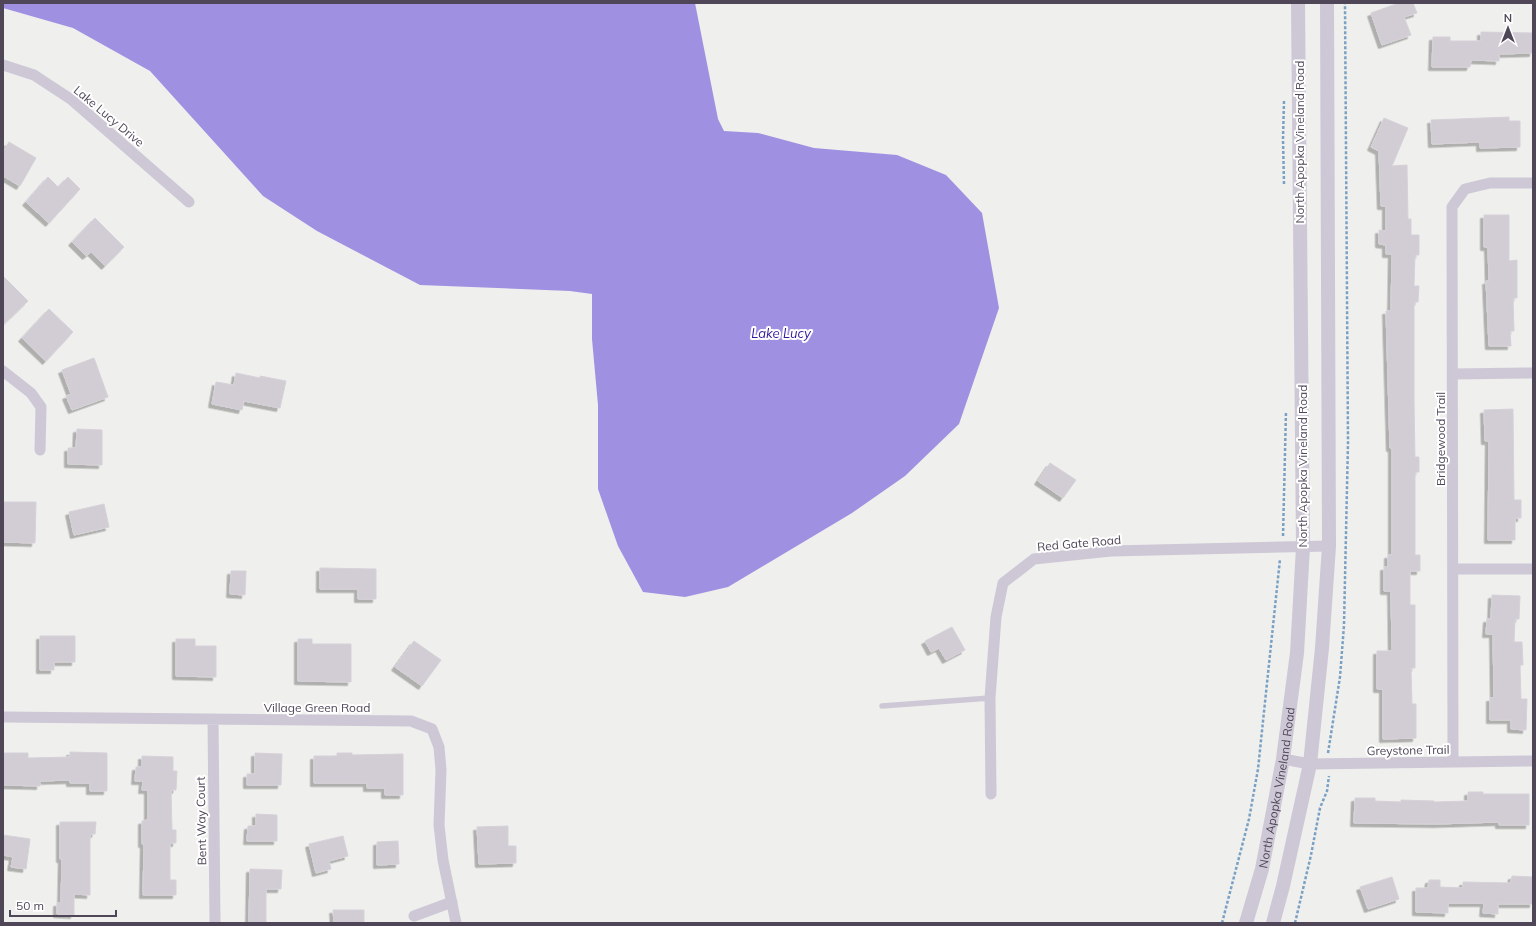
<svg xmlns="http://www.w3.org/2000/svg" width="1536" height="926" font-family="Mulish,sans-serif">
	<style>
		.water { fill: #a090e2 }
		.building { fill: #d2cdd4; stroke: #d6d1d8; filter: url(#shadow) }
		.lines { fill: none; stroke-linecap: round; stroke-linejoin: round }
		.path { stroke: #7aa0c4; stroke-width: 2.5; stroke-dasharray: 3 2; stroke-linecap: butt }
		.service { stroke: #cec8d6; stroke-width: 5.5 }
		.minor { stroke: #cec8d6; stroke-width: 11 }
		.tertiary { stroke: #cec8d6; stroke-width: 14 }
		.labels { text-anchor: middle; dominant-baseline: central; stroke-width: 4; stroke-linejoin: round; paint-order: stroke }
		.street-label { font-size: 12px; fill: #4f4758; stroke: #fff }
		.water-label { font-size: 13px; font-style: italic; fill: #321a99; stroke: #fff }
	</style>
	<defs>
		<filter id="shadow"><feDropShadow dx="-3.5" dy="3.5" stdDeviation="0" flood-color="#0004"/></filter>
	</defs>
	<rect width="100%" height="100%" fill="#efefed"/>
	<path class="water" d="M3,3h692l23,116 6,12 34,2 56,15 83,7 49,20 36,38 17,95 -40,116 -54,52 -53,37 -124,74 -43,10 -42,-5 -25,-46 -20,-57v-84l-6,-66v-45l-22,-3 -150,-6 -103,-54 -54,-35 -113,-125 -77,-43 -70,-20z"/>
	<path class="building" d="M1399,3h14l4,10 -13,4 7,18 -29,10 -11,-32z
		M1481,32l52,1v20l-34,1v7l-28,-1 -1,7h-38l1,-30h17v4h31z
		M1509,117v4h11v26l-40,1v-6l-48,2 -1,-24z
		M1384,118l24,10 -16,38 15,-1 1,54h3v16h8v20h-4l-1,31h5l-1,16h-4v98l1,57h4v15h-4v83h5v16h-10v34h5v63h-4l1,36h4v34l-33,1v-50h-6v-38h15l-1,-60h-7v-24h4v-12h4v-107h-2l-4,-137h5l1,-57h-6v-9l-7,-1v-14l7,1v-25h-5l-2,-55 -8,-4z
		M9,142l27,16 -16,28 -17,-10v-24z
		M48,177l10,10 10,-10 12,12 -31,34 -23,-21z
		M1484,215h25v46l8,-1v38h-4l1,33h-4l1,15h-22l-3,-65h3l-1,-34h-4z
		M95,218l29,29 -19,19 -14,-14 -5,4 -14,-14z
		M3,276l25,25 -25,24z
		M49,309l24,23 -27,29 -24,-23z
		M94,358l14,39 -36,13 -6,-14 5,-2 -9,-24z
		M236,373l24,5v-2l26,5 -6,27 -36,-7 -2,9 -30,-6 4,-22 18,3z
		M1513,409l1,91h7v18h-6v22h-27l1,-99h-4l-1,-31z
		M77,429l25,1v35l-34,-1v-16h8z
		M1050,463l26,17 -13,18 -25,-17z
		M3,502h33l-1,41 -32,-1z
		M104,504l5,23 -35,8 -5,-23z
		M320,568l56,1v30h-18v-10h-38z
		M231,571h15l-1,24 -15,-1z
		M1492,595l28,1 -1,23h-4l-1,23h8l1,23h-3l1,34h6l-1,31 -15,-1v-9h-21v-22h4l-1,-64h-7l1,-15h4z
		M952,627l13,23 -19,10 -7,-12 -8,4 -6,-11z
		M40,636h35v26h-21v8h-14z
		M176,639h19v7h21v31l-40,-1z
		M298,639h14v5h39v38l-53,-1z
		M414,641l27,19 -19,26 -27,-19z
		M70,752l37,1v38h-17v-8h-20v-3l-30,1v5l-37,-1v-32h25v5l42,-1z
		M255,753l27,1 -1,31h-34v-11h8z
		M337,753h15v2l51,-1v41h-18v-7h-18v-5h-53v-27h23z
		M142,756l31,1v14h4l-1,19h-5l1,40h4v13h-6v37h6v15h-33l1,-51h-2v-23l6,-1v-30h-6l1,-9h-8l1,-14h6z
		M1468,792h15v2h46v31h-30v-3l-62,2 -83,-1 1,-25h20v3l26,1v-2l33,1v1l34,-1z
		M256,814l21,1v26h-30l1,-15h8z
		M60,822h36l-1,12h-5v61l-16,-1v21l-17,-1v-11h4l1,-44h-2z
		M508,826v20h8v17l-37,1 -2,-37z
		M3,835l27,4 -4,30 -15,-2 2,-10 -10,-2z
		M343,836l5,20 -19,5 2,8 -15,4 -7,-29z
		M398,841l1,23 -22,1v-23z
		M250,869l32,1 -1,19h-15v34h-17z
		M1512,876l21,1v27h-35v10l-15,-1 1,-10h-36v10l-32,-1v-24h12l1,-8h11v7l23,1v-6l48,1z
		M1392,877l7,22 -31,10 -8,-22z
		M333,910h31v13h-30z"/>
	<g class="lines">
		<path class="path" d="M1284,101l-1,38 1,45
			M1283,536l3,-125
			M1328,753l12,-76 4,-52 4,-183 -3,-439
			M1222,923l27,-104 9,-50 22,-210
			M1295,923l16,-68 9,-47 7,-17 2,-15"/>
		<path class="service" d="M882,706l108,-8"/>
		<path class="minor" d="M3,65l31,10 38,25 117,102
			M3,371l28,22 10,14 -1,43
			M1453,374l80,-1
			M1454,569h79
			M3,717l408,4 21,8 7,18 2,23 -2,55 4,35 13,63
			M213,719l2,204
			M1283,759l27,5 223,-3
			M1453,762l-1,-555 13,-18 25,-6h43
			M991,794l-1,-96 6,-81 7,-34 31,-24 77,-8 218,-5
			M414,916l38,-14"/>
		<g class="tertiary">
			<path id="s1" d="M1246,923l16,-54 21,-110 14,-106 6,-106 -5,-544"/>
			<path d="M1273,923l10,-37 27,-122 12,-116 7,-102 -2,-543"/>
		</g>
	</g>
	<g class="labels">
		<g class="street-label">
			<text transform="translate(109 116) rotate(40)">Lake Lucy Drive</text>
			<text transform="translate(1299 142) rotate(-90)">North Apopka Vineland Road</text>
			<text transform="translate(1440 439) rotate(-90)">Bridgewood Trail</text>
			<text transform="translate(1302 466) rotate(-90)">North Apopka Vineland Road</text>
			<text transform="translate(1079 543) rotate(-5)">Red Gate Road</text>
			<text x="317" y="707">Village Green Road</text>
			<text transform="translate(1408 750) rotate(-1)">Greystone Trail</text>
			<text stroke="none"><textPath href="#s1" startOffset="139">North Apopka Vineland Road</textPath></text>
			<text transform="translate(201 821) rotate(-91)">Bent Way Court</text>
		</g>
		<g class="water-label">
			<text x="781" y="333">Lake Lucy</text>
		</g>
	</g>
	<rect width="1536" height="926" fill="none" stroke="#4f4758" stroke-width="8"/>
	<g transform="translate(1508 28)" stroke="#ffffff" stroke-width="3" paint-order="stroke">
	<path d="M0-3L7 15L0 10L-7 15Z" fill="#4f4758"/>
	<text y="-6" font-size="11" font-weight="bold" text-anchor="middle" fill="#4f4758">N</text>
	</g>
	<path d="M10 910v6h106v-6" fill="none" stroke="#4f4758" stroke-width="2"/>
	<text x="16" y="910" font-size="12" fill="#4f4758" stroke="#ffffff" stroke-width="3" paint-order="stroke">50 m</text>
</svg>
